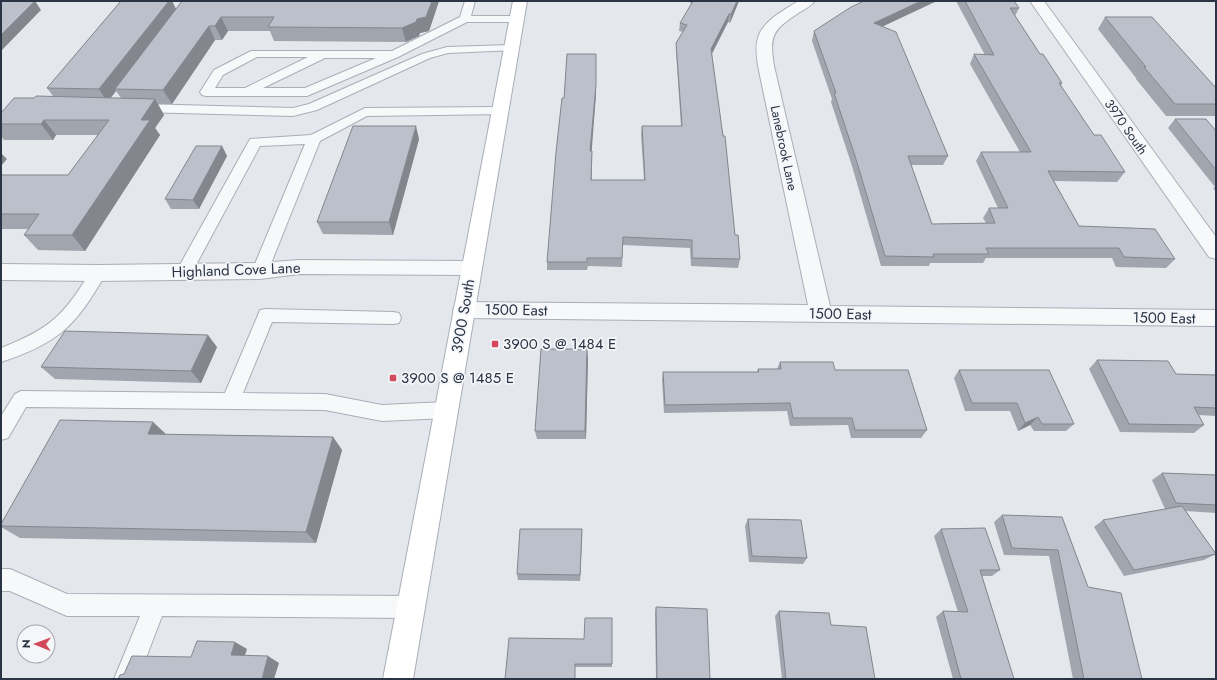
<svg xmlns="http://www.w3.org/2000/svg" width="1217" height="680" font-family="Jost,sans-serif">
	<style>
		.lines { fill: none; stroke-linecap: round; stroke-linejoin: round }
		.lane-casing { stroke: #a9aeb7; stroke-width: 2 }
		.street-casing { stroke: #a9aeb7; stroke-width: 2 }
		.secondary-casing { stroke: #a9aeb7; stroke-width: 2 }
		.lane { fill: #f7f8fa; fill-rule: evenodd }
		.street { fill: #f7f8fa; fill-rule: evenodd }
		.secondary { fill: #fff; fill-rule: evenodd }
		.wall { fill: #a1a5ae; fill-rule: evenodd }
		.shaded-wall { fill: #83868d }
		.building { fill: #bbc0ca; stroke: #83868d }
		.poi-dot { fill: #d1495b; stroke: #f4f6f9; stroke-width: 1.5 }
		.labels { text-anchor: middle; dominant-baseline: central; stroke-width: 3.5; stroke-linejoin: round; paint-order: stroke }
		.far-street-label { font-size: 13px; fill: #2b3445; stroke: #f4f6f9 }
		.street-label { font-size: 15px; fill: #2b3445; stroke: #f4f6f9 }
		.poi-label { font-size: 15px; fill: #2b3445; stroke: #f4f6f9; text-anchor: start }
	</style>
	<rect width="100%" height="100%" fill="#e4e7ec"/>
	<g class="lines">
		<g class="lane-casing">
			<path id="lane" d="M465,1h10l-4,15h46l6,3 -6,3h-50l-69,35 -91,39h-101l-4,-1 -2,-3 14,-22 37,-19h141l68,-34zM257,57h51l-63,31h-30l8,-13zM325,58h51l-71,30h-42z
				M512,45l4,1 2,2 -2,2 -68,3 -18,5 -113,52 -24,6 -154,-4 -5,-1 -1,-3 1,-3 5,-1 154,4 16,-4 113,-50 25,-7z
				M500,107l5,1 1,3 -1,3 -138,2 -47,25 -52,130 -2,4 -6,2 -6,-2 -2,-4 53,-127 -45,2 -70,130 -6,2 -6,-2 -2,-4 74,-133 61,-4 54,-27z
				M98,267l6,2 2,4c-30,53 -47,70 -105,89v-14c51,-20 63,-33 91,-79z
				M266,309l127,3 6,1 2,5 -2,5 -6,1 -121,-2 -29,71 82,1 57,11 64,-3 6,2 3,6 -3,6 -6,2 -64,3 -57,-11 -299,-3 -18,31 -7,2v-24l14,-22 6,-3 204,2 33,-78 2,-5z
				M1,569h9l57,25 344,2 8,3 3,8 -3,8 -8,3 -249,-2 -24,63h-24l26,-63h-73l-57,-25h-9z"/>
		</g>
		<g class="street-casing">
			<path id="street" d="M798,1h17c-4,5 -10,8 -15,11 -27,18 -31,22 -26,54l56,240 386,4v16l-752,-8 -8,-2 -3,-6 3,-6 8,-2 344,3 -50,-239c-1,-9 -3,-19 0,-28 4,-17 27,-28 40,-37z
				M1030,1h14l172,236v22l-7,-2z
				M299,260l172,1 7,2 3,5 -3,5 -7,2 -172,-1 -39,5 -162,2 -97,-1v-16l97,1 162,-2z"/>
		</g>
		<g class="secondary-casing">
			<path id="secondary" d="M513,1h14l-114,678h-30z"/>
		</g>
		<use href="#lane" class="lane"/>
		<use href="#street" class="street"/>
		<use href="#secondary" class="secondary"/>
	</g>
	<path class="wall" d="M121,1h51l4,8 6,-8h257l-10,30 -9,2 -1,3 -13,6 -132,-1 -4,-10h-42l-6,9h-7l-43,64h-14l6,11 -9,13 5,7 -75,116 -47,-1 -14,-15 4,-6h-27v-54h67l30,-40h-42l-3,5h-49l-3,-4v-23l33,-15 19,-2 -6,-8zM116,91l5,7h-10z
		M690,1h49l-9,22 -2,-1 -16,32 23,181 5,24 -2,9 -47,-2 -1,-18 -67,-3 -1,22 -34,-1 -1,4h-40v-8l49,-168 -5,57 1,9v20h52l-3,-46 1,-8h39l-5,-75v-8l7,-11 -4,-1 1,-8 12,-20h-2z
		M956,1h58l5,7 -4,8 25,38 22,29 -1,3 33,49 31,37 -8,10 -63,-1 25,45 96,33 -9,9 -50,-1 -4,-9h-126l-3,5h-53l-1,3h-48l-29,-100 -21,-64 1,-3 -20,-58 2,-10 69,-4 65,129 -5,9h-32l21,59 54,-1 -3,-5 6,-10h9l-22,-47 5,-9h39l-50,-88 4,-10 11,1z
		M1105,17l111,71v28h-50l-30,-37v-1l-38,-49z
		M1175,119l41,12v61l-3,-4 2,-1 -47,-59z
		M419,139l-26,96 -70,-1 -6,-12z
		M222,146l5,10 -28,53h-28l-6,-10z
		M217,347l-16,36 -146,-4 -14,-12z
		M588,357l-2,82h-49l-2,-8z
		M1097,360l79,14 40,1v41l-17,-1 5,10 -10,8 -74,-1 -31,-63z
		M780,362l55,8 92,60 -6,8h-70l-3,-13 -58,1 -3,-15 -123,2 -2,-33 1,-8h94l1,-3h19z
		M959,370l115,54 -8,7h-32l-4,-6 -12,6 -8,-20h-45l-11,-33z
		M166,434l167,3 9,13 -26,93 -296,-5 -19,-11v-3z
		M1162,473l54,2v38l-30,-2 30,43 -12,6 -80,16 -30,-49 9,-7 62,-11 -13,-29z
		M1002,515l60,2 26,70 54,92h-69l-24,-123 -45,-1 -10,-33z
		M748,519l59,39 -4,6 -54,-2 -4,-36z
		M582,529v7l-2,45 -62,-1 -1,-6z
		M941,529l59,41 -8,6h-10l32,103h-61l-17,-62 7,-6 15,1 -24,-76z
		M656,607l54,72h-54l-1,-66z
		M779,611l52,14 44,54h-93l-7,-63z
		M612,618v49h-37v12h-70l79,-40z"/>
	<path class="shaded-wall" d="M35,1l6,9 -40,41v-16z
		M169,1h3l5,10 -62,78 1,2 -9,11 -8,-13z
		M432,1h7l-10,30 -9,2 -1,3 -13,6 -4,-14 15,-9z
		M737,1h2l-9,22 1,-9z
		M921,1h16l-66,31 3,-9z
		M729,14l-1,8 -18,35 1,-8z
		M221,17l7,14 -6,9 -7,-14z
		M209,26l6,14 -43,64 -9,-14z
		M596,54v40l-5,66 -1,-9z
		M155,99l9,16 -9,13 5,7 -75,116 -13,-16 69,-115z
		M44,120l12,15 -3,5 -12,-16z
		M416,126l3,13 -26,96 -4,-13z
		M222,146l5,10 -28,53 -6,-9z
		M1,153l6,6 -6,7z
		M208,335l9,12 -16,36 -10,-12z
		M587,349l1,8 -2,82 -1,-8z
		M1038,417l-8,8 -12,6 7,-8z
		M153,422l14,13 -19,-1z
		M333,437l9,13 -26,93 -10,-11z
		M582,529v7l-2,45v-6z
		M235,642l12,7 -4,13 -12,-7z
		M268,656l11,7 -5,16h-12z"/>
	<path class="building" d="M1,1h34l-34,34z
		M121,1h48l-70,88 -52,-1z
		M182,1h250l-6,16 -9,2 -1,3 -14,6 -134,-1 6,-10h-53l-6,9h-6l-46,64 -48,-1z
		M693,1h44l-6,13h-2l-18,35 12,87h2l10,99h3l2,24 -48,-1v-18l-69,-3 -1,21h-35v4h-40l9,-110 6,-54h2l3,-44h29v31l-6,66h2l-1,29h54l-3,-54h40l-6,-83 11,-18 -7,-2z
		M864,1h57l-47,22 22,9 52,124h-40l24,68 63,-1 -6,-15h19l-27,-56h50l-57,-98 20,1 -29,-54h49l5,7h-9l30,46h3l19,29h-3l35,52h7l24,37 -77,-1 31,55 76,3 20,30 -51,-2 -5,-9h-133l3,6h-56l1,3 -49,-1 -30,-100 -21,-63h2l-22,-62 37,-24z
		M1105,17h47l64,71v16h-41l-31,-37h2z
		M36,96l119,3 -14,21h9l-78,115h-48l15,-21h-38v-39h67l41,-55h-65l-3,4h-40v-11l13,-15h20z
		M1175,119h31l10,12v39z
		M353,126h63l-27,96h-72z
		M196,146h26l-29,54 -28,-1z
		M65,331l143,4 -17,36 -150,-4z
		M541,349h46l-2,82h-50z
		M1097,360l71,1 8,13 40,1v33l-22,-1 10,18 -75,-1z
		M780,362h53l2,8h73l19,60h-72l-3,-12h-59l-3,-15 -125,2 -2,-33h96l-1,-3h23z
		M959,370h90l25,54h-32l-4,-7 -13,6 -8,-20h-45z
		M60,420l93,2 -5,12 185,3 -27,95 -305,-6v-2z
		M1162,473l54,2v30l-40,-2z
		M1182,506l34,48 -82,16 -31,-50z
		M1002,515l60,2 26,70 33,6 21,86h-58l-26,-129 -46,-2z
		M748,519l53,1 6,38 -55,-2z
		M985,528l15,42h-20l34,109h-53l-18,-68 25,1 -27,-83z
		M520,529h62l-2,46 -63,-1z
		M656,607l51,2 3,70h-53z
		M779,611l50,2 2,12 35,2 9,52h-89z
		M585,618h27v46h-37v15h-70l4,-41 75,1z
		M197,641l38,1 -4,13 37,1 -6,23h-144l2,-4 4,-1 8,-18 59,1z"/>
	<g class="poi-dot">
		<rect x="491" y="340" width="8" height="8" rx="2"/>
		<rect x="389" y="374" width="8" height="8" rx="2"/>
	</g>
	<g class="labels">
		<g class="far-street-label">
			<text transform="translate(1126 127) rotate(55)">3970 South</text>
			<text transform="translate(784 148) rotate(78)">Lanebrook Lane</text>
		</g>
		<g class="street-label">
			<text transform="translate(236 270) rotate(-2)">Highland Cove Lane</text>
			<text transform="translate(516 310) rotate(1)">1500 East</text>
			<text transform="translate(840 314) rotate(1)">1500 East</text>
			<text transform="translate(463 316) rotate(-80)">3900 South</text>
			<text transform="translate(1164 318) rotate(1)">1500 East</text>
		</g>
		<g class="poi-label">
			<text x="503" y="344">3900 S @ 1484 E</text>
			<text x="401" y="378">3900 S @ 1485 E</text>
		</g>
	</g>
	<rect width="1217" height="680" fill="none" stroke="#2b3445" stroke-width="4"/>
	<g transform="translate(36 644) rotate(271)"><circle r="19" fill="#f4f6f9" stroke="#a4a8b1"/>
	<path d="M0-3L7 15L0 10L-7 15Z" fill="#d1495b"/>
	<text y="-6" font-size="11" font-weight="bold" text-anchor="middle" fill="#2b3445">N</text>
	</g>
</svg>
